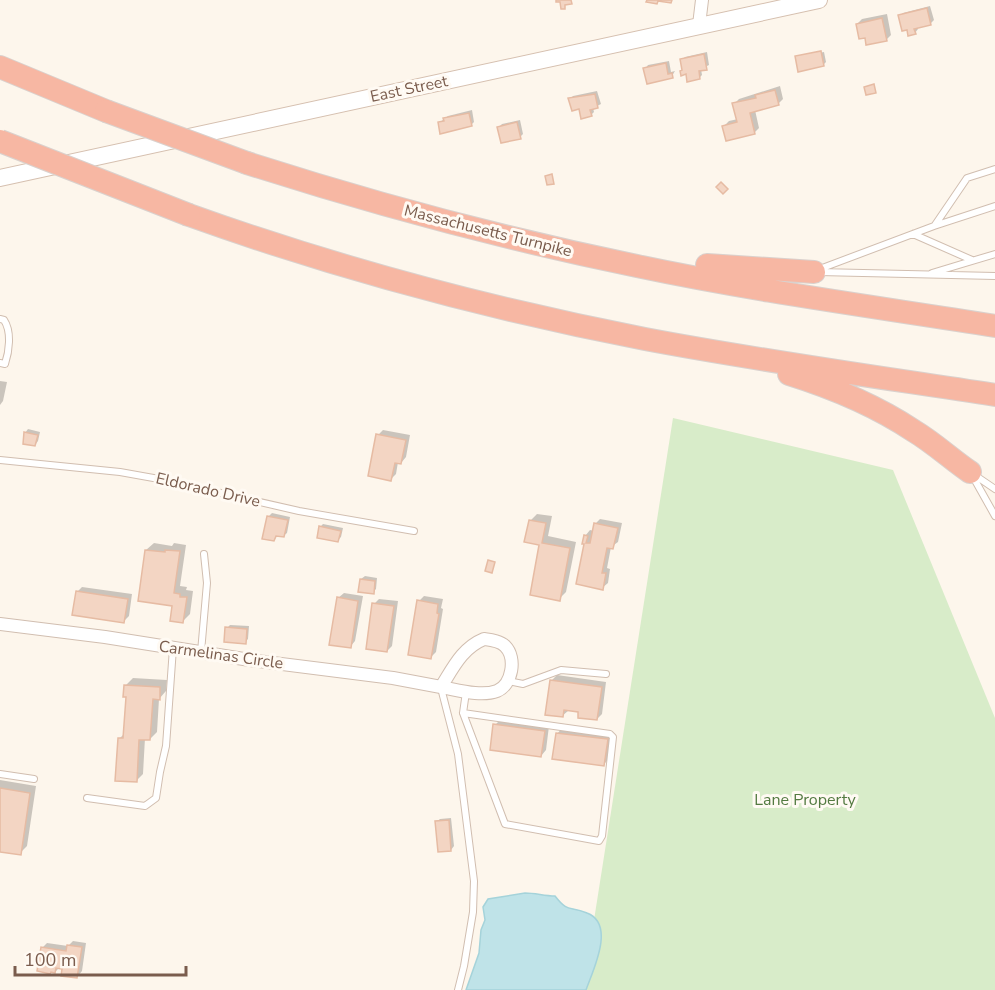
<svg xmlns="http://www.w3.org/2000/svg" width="995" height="990" font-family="'Nunito Sans',sans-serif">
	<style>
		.green { fill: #d8ecc9 }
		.water { fill: #bfe3e8; stroke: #a5d3da; stroke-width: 1.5 }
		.shadow { fill: #0003 }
		.building { fill: #f3d5c3; stroke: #e6bba3; stroke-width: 1.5 }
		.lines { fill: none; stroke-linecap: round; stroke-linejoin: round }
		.service-casing { stroke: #d1beb0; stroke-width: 8 }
		.minor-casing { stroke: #d1beb0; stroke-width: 14 }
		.secondary-casing { stroke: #d6c0b0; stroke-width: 18 }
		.motorway-casing { stroke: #dad1cd; stroke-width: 24 }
		.service { stroke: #fff; stroke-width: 6 }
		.minor { stroke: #fff; stroke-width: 12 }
		.secondary { stroke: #fff; stroke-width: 16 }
		.motorway { stroke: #f7b7a3; stroke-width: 22 }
		.motorway-bridge-casing { stroke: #dad1cd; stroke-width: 24; stroke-linecap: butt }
		.motorway-bridge { stroke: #f7b7a3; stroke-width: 22 }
		.labels { text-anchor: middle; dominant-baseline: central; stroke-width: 6; stroke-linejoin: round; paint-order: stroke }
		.street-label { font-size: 16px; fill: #7a5c4d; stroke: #fffaf3 }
		.park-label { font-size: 16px; fill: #537a41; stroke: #fffaf3 }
	</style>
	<rect width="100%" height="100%" fill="#fdf6ec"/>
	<path class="green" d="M673,418l220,52 102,248v272h-412z"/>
	<path class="water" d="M525,893c11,0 19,3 30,3 14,18 14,9 32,17 29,11 6,57 -1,77h-120l13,-37 2,-23 4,-10 -2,-13 5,-8z"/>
	<path class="shadow" d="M930,6l4,14 -3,3 -14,4 1,2 -3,4 -15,-17 3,-3z
		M887,14l4,21 -5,5 -20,-4 -9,-12 5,-5z
		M707,52l2,13 -8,4 1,6 -3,3 -16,-9 -1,-9 3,-3z
		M824,52l2,10 -3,3 -27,-8z
		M669,61l2,11 4,-1 -3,5 -27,-7 3,-4z
		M780,86l3,13 -5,5 -23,6 4,18 -5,5 -30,-7 5,-5 9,-2 -4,-15 5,-5z
		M597,91l4,13 -8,4 1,4 -3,3 -21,-16 3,-3z
		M472,110l2,12 -3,3 -32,-2 9,-7z
		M520,120l3,14 -3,3 -21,-10 3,-3z
		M0,381l7,1 -4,19 -3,4z
		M28,429l12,3 -2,9 -3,4 -10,-12z
		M383,430l27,5 -4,22 -5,6 -3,-1 -2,12 -5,5 -13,-44z
		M272,513l18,4 -3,16 -4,3 -5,-1 -4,5 -6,-23z
		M537,514l15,2 -4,20 28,6 -10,50 -7,7 -18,-56 -11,-22z
		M600,519l22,4 -4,19 -7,5 -4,21 3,1 -2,14 -6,5 -16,-45 -2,-1 1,-6 5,-6 4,1 1,-7z
		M323,524l20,4 -2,9 -3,3 -18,-13z
		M154,543l18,3 2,-3 12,2 -6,41 7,1 -1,3 7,1 -3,23 -7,7 -37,-71z
		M365,576l12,2 -1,11 -3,3 -12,-13z
		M82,587l50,7 -3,22 -5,5 -47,-29z
		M344,593l19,3 -8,45 -5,6 -12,-49z
		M424,596l19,3 -2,9 2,1 -7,43 -5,5 -12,-56z
		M379,599l19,2 -6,45 -5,5 -13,-47z
		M230,625l19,1 -1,13 -3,3 -18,-14z
		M557,675l49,7 -4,32 -5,5 -17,-8h-12l-6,5 -10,-36z
		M133,678l34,2 -1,11 -7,8 -2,33 -7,7 -5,-1 -2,36 -7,7 -17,-42 6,-6 3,-37 -2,-11z
		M500,720l49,6 -3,24 -5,6 -46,-31z
		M562,728l50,7 -3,24 -5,5 -47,-30z
		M0,780l36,6 -9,60 -7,7 -20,-3z
		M451,818l3,28 -3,4 -15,-28 4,-3z
		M73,941l13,2 -4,28 -5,6 -13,-9 -4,-1 -5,5h-5l-8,-24 5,-5 21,3z"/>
	<path class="building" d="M556,0h15l1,4 -7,1v4h-4l-1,-7h-4z
		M647,0h25l-1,3 -13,-2 -1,3 -11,-2z
		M927,8l4,17 -17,4 2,5 -8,2 -1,-6 -5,1 -4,-16z
		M882,18l5,23 -21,4 -1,-7 -6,1 -3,-15z
		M821,51l3,15 -26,6 -3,-16z
		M704,54l3,16 -8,1 1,8 -13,3 -1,-8 -5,2 -1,-5 2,-1 -2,-11z
		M666,63l2,11 4,-1 1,5 -26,6 -4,-16z
		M874,84l2,9 -10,2 -2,-8z
		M775,90l4,15 -29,8 5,21 -29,7 -4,-15 15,-4 -5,-19 24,-5 -1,-3z
		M595,94l3,14 -8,2 2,6 -11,3 -2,-10 -7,2 -4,-13z
		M469,113l3,13 -32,8 -2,-12 6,-1 -1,-3z
		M517,122l4,17 -20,4 -4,-16z
		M552,174l2,10 -7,1 -2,-9z
		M721,182l7,7 -5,5 -7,-7z
		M24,432l14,3 -3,11 -12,-2z
		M376,434l30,6 -5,24 -6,-1 -4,18 -23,-5z
		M267,516l21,4 -4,17 -8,-1 -2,5 -12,-2z
		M529,520l17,3 -4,20 28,5 -10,53 -30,-6 9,-50 -15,-3z
		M594,523l24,5 -5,21 -6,-1 -5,25h4l-3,17 -27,-6 8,-40h-2l2,-9 4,1 -2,7h4z
		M319,526l22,5 -3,11 -21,-4z
		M145,550l20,2v-2l15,1 -6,42 6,1v3h7l-4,26 -13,-2 2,-15 -34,-5z
		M488,560l7,2 -3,11 -7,-2z
		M360,579l15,2 -1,13 -16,-2z
		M76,591l52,8 -4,24 -52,-8z
		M337,597l21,4 -7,47 -22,-3z
		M417,600l21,4 -1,9 2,1 -8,45 -23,-4z
		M372,603l22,3 -7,46 -21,-3z
		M225,627l22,2 -1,15 -22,-2z
		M550,680l52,7 -5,33 -19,-2v-6l-14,-2 -1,7 -18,-2z
		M124,685l36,2v13l-7,-1 -3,41h-11l-2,42 -22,-1 3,-43h5l3,-41h-3z
		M493,724l52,7 -4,26 -51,-7z
		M556,733l52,6 -4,27 -52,-7z
		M0,788l30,5 -9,62 -21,-3z
		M449,820l2,31 -13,1 -3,-31z
		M67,945l15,2 -5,31 -16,-2 1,-7 -6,-1 -1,5 -4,-1 -1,2 -13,-3 4,-24 25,4z"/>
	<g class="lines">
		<g class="service-casing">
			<path id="service" d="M935,225l32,-47 28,-9
				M913,234l59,26
				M817,270l117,-44 61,-20
				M819,272l176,4
				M932,273l63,-19
				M0,319l4,1c8,12 5,32 1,44l-5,-1
				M0,460l120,12 39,7 140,32 115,20
				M973,474l22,15
				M972,475l23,41
				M201,652l6,-69 -3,-29
				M508,681l15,3 38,-14 45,4
				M441,688l17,66 16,127 -1,31 -9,54 -6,24
				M463,713l42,111 94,17 3,-5 11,-99 -3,-3 -147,-21 3,-21
				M0,774l34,5
				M87,798l58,8 11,-8 4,-26 6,-26 7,-98"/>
		</g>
		<g class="minor-casing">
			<path id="minor" d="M699,25l3,-25
				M0,624l105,13 145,23 143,18 48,9
				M484,639c7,1 16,2 21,7 12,12 7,39 -8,45 -16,6 -39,-1 -56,-4 12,-19 21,-39 43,-48z"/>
		</g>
		<g class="secondary-casing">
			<path id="secondary" d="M0,178l819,-178"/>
		</g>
		<g class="motorway-casing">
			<path id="motorway" d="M0,67l106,44
				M247,163c128,41 258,76 390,103 118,25 239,41 358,60
				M189,215c148,53 302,94 456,124 116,22 233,38 350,56
				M707,265l107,7
				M789,374c45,14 86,31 125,57 20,12 37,28 56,41"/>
		</g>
		<use href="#service" class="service"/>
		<use href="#minor" class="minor"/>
		<use href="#secondary" class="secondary"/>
		<use href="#motorway" class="motorway"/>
		<g class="motorway-bridge-casing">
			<path id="motorway-bridge" d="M106,111l141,52
				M0,141l189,74"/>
		</g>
		<use href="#motorway-bridge" class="motorway-bridge"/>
	</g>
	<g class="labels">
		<g class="street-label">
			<text transform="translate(409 89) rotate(-12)">East Street</text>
			<text transform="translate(488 231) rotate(14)">Massachusetts Turnpike</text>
			<text transform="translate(208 490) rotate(13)">Eldorado Drive</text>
			<text transform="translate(221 655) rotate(8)">Carmelinas Circle</text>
		</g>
		<g class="park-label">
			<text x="805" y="800">Lane Property</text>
		</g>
	</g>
	<path d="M15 966v9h171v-9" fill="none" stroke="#7a5c4d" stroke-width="3"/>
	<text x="24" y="966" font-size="18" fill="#7a5c4d" stroke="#fffaf3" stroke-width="4.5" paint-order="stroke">100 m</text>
</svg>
